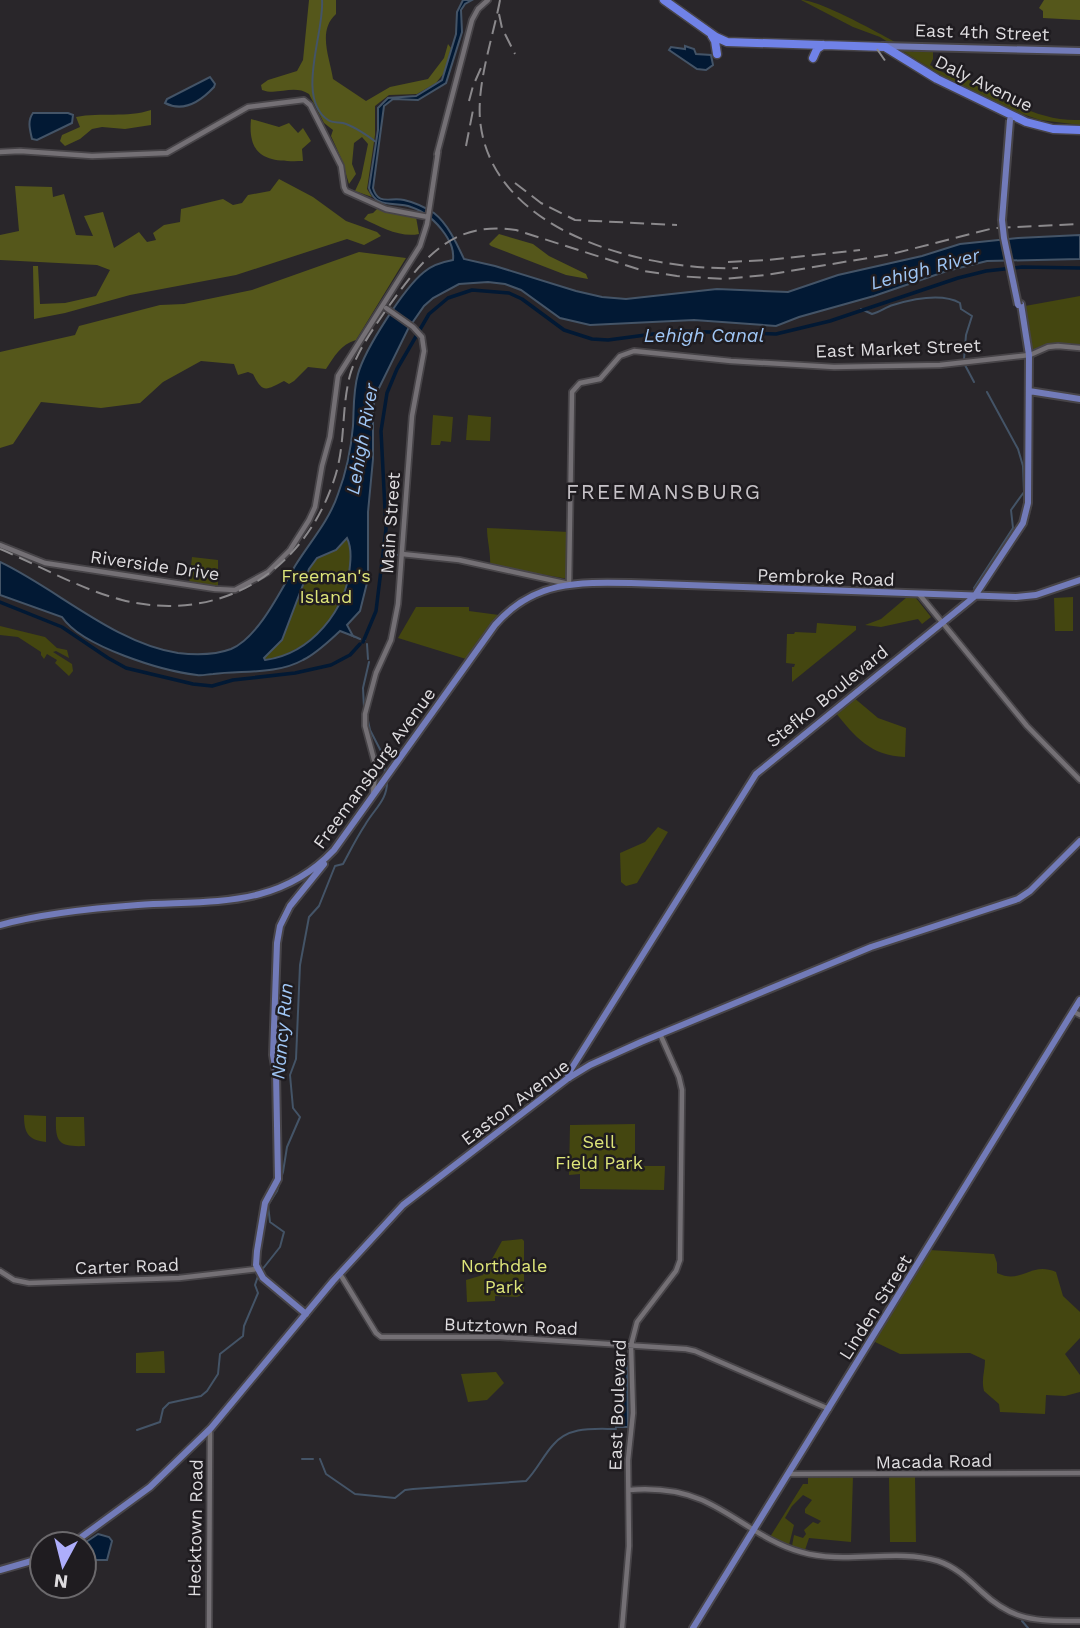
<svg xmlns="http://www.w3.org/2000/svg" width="1080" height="1628" font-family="'Work Sans',sans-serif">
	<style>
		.green { fill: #444610 }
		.forest { fill: #55571b }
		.water { fill: #021934; stroke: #445467; stroke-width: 2; fill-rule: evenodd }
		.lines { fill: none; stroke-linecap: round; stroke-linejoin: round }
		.stream { stroke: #445467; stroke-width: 2 }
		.canal { stroke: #021934; stroke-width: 3.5 }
		.minor-casing { stroke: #474448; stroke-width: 8 }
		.major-casing { stroke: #474448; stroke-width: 10 }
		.highway-casing { stroke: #474448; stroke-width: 11 }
		.minor { stroke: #747075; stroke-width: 4.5 }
		.major { stroke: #727bb9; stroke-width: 6 }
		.highway { stroke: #7082e7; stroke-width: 8 }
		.rail { stroke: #8b898c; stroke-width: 2; stroke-dasharray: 14 7; stroke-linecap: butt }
		.minor-bridge-casing { stroke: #474448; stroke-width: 8; stroke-linecap: butt }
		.major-bridge-casing { stroke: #474448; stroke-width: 10; stroke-linecap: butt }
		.minor-bridge { stroke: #747075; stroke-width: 4.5 }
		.major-bridge { stroke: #727bb9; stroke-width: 6 }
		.labels { text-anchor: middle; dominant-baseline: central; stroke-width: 5; stroke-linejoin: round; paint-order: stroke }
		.street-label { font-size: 18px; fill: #dedcdf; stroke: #1f1c20 }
		.park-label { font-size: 18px; fill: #dee579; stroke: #1f1c20 }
		.water-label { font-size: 19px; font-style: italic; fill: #a0c7f6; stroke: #1f1c20 }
		.quarter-label { font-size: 21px; letter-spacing: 2px; fill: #c6c2c7; stroke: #1f1c20 }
	</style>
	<rect width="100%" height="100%" fill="#29262a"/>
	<path class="green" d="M801,0c21,0 90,40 112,52l3,-3 17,-1v11l-3,6 27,15 3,-5c37,20 77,47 120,45v5l-40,-5 -21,-7 -75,-36 -64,-40 -27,-10z
		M1080,296v49l-30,-2 -18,7 -7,-44z
		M433,415l20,2 -2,25 -10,-1 -1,4h-9z
		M468,415l23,2 -1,24 -24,-1z
		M487,528l82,4 -1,47 -78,-14c1,-11 -3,-25 -3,-37z
		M347,538l2,2c2,16 2,32 -2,48 -9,35 -47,67 -82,72l-1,-2 18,-18 27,-71 8,-11 19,-8z
		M192,557l26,3v28l-29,-4z
		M907,597l9,1 15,19 -9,7 -4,-5 -37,8 -16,-2 16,-6z
		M1073,597v34h-18l-1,-33z
		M416,607h53v4l30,4 -33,44 -68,-21z
		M817,623l39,3v4l-64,52v-15h2l1,-3 -9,-1 1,-29h7l1,-2 21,1z
		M0,626l45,11 12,11 10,2 2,8 -13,-7 -3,1 19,12 1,7 -4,5 -14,-13 2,-3 -10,-6 -3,5 -3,-4v-3l-23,-15 -18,-2z
		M853,697l25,21 28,10 -1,29c-34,-1 -50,-20 -70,-45z
		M658,827l10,5 -31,51 -11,3 -5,-4 -1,-29 25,-11z
		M24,1115l22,1v26c-18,-2 -22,-9 -22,-27z
		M56,1117h28l1,29c-26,1 -30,-3 -29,-29z
		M635,1124v42h30l-1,24 -84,-1v-15l-11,1 1,-50z
		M522,1239l2,2v53l-7,3 -22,-1v5l-28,1 -1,-22 17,-5 19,-34z
		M930,1250l64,4 3,9v10c25,12 33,-12 59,-1l7,24 17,16v26l-15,16 15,21v17l-15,4 -19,-1 -1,19 -45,-2 -1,-8 -15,-13c-3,-11 1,-20 1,-31l-15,-7 -70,1 -27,-13z
		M164,1351l1,22h-29v-20z
		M496,1372l8,11 -17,17 -19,2 -7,-28z
		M808,1476h45l-2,66 -42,-4 -4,12 -13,-4 2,-11 9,3 3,-4 -2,-4 9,-8 5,2 3,-3 -16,-8v-4l7,-9 -9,-5 -11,11 -7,12 9,7 -5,20 -19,-8 33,-53h5z
		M889,1476h26l1,66h-26z"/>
	<path class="forest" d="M309,0h27v14c-19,17 -6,44 -3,65l33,22 24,-14 38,-8 16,-21 4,-14 3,4 -7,25 -8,10 -19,11 -28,1 -14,11v29l-8,54 5,8 -17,-6 6,-13 7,-34 -6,-7 -8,6 -2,21 4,10 -7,10 -8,-26 -10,-22 2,-6 -9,-7 -15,-29c-16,-10 -31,2 -47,-4l-1,-5 7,-5 29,-9 6,-11z
		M1044,0h36v20l-37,-2v-7l-4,-3z
		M151,110v15l-26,4 -23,-2 -10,2 -12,10 -15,7 -5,-5 2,-6 18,-8 -4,-10c25,-5 51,1 75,-7z
		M251,119l28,8 10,-4 9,10 5,-5 8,13 -9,8 1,12c-33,1 -56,-2 -52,-42z
		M279,179l34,18 33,24 31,11 4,4 -17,9 -17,-6 -111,36 -106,20 -65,18 -31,6 -1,-53h5l2,38 25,-1 31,-7 14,-26 -13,-5 -97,-5v-25l19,-4 -4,-45 37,1 1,10 11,-3 12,41 17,1 -9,-20 19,-4 11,36 25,-16 8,10 9,-2 -3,-7 11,-8 16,-3 1,-13 42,-10 10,6 9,-2 6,-8 22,-4z
		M378,208l38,9 3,17c-18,4 -39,-7 -55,-15l4,-5 5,-1z
		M499,234l34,10 16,12 37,18 2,5 -22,-4 -75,-29 -2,-2z
		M359,252l47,6 -50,82c-15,4 -22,17 -30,29l-18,-2 -14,14 -5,3 -5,-3c-18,9 -21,13 -31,-7l-5,-2 -10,3 -4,-11 -33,-3 -38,21 -23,21 -39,5 -60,-6 -28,42 -13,4v-96l75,-17 4,-9 81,-21 24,-1 68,-14z"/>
	<path class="water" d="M463,0h9l-7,4 -4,6 1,22 -16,51 -28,17 -25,-1 -9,7 -11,82c5,18 17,9 31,12 9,2 22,8 30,13 14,11 23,31 30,46l31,7 81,25 26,6 24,2 91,-10 71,3 50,-17 84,-19 38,-12 58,-6 62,-3v24l-93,2 -40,10 -73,25 -75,21 -23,9 -82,-6 -104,5 -30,-7 -39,-28 -16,-6 -17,-2 -29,2 -26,14 -9,8 -16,23 -32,65 -3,14v51l-5,53v67l-8,32 -13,14 6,11 -13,-5c-11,10 -23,22 -37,29 -27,15 -61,10 -90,14 -5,0 -11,2 -16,1 -34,-4 -115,-28 -135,-58l-62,-22v-33c57,27 114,81 178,91 17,2 37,2 53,-4 27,-11 50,-59 64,-83 15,-24 34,-45 43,-72 8,-21 13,-45 15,-68 1,-18 0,-35 5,-52 7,-25 46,-86 66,-102 8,-7 18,-10 29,-12 1,-10 -2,-17 -8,-26 -9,-13 -19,-22 -34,-27 -16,-6 -35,3 -42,-19l9,-58v-22l10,-10 28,-2 26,-16 14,-46 1,-22zM347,538c4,8 4,18 3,27 -3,45 -39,89 -85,95l-1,-2 18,-18 27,-71 8,-11 19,-8z
		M685,46l9,3 2,5 15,1 2,10 -7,5 -9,-1 -28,-19 2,-3 14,2z
		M210,77l5,7 -1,3c-13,14 -30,26 -49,16l2,-4z
		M33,113h35l5,2 -1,8 -35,17 -5,-1c-2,-9 -5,-18 1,-26z
		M622,1354l5,1 1,72h-12z
		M98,1534l11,3 3,4 -5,19h-23l-1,-16z"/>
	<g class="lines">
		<path class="stream" d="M322,0c3,31 -27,98 6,120 4,3 10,2 15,3 11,3 25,13 33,19
			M861,309l11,5c8,-2 14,-7 21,-9 20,-6 49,-12 67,-2l1,6 11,7 -6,19 -2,24
			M965,365l9,17
			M383,554l15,1
			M974,588l39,-60 -2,-18 13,-18 -1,-26 -5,-17 -31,-57
			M351,635l9,4
			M363,640h2
			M367,644l1,15
			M364,708l-1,-20 6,-26
			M367,716l3,14 14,27 1,19
			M261,1271l19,-24 4,-15 -14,-10 -2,-17 9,-14 6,-19 4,-25 13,-30 -7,-9 -3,-33 6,-16 4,-94 9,-48 10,-11 16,-40 8,-2c7,-13 14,-27 22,-39 9,-16 23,-25 22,-45
			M137,1430l23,-8 3,-13 6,-6 32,-7 6,-5 11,-17 2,-20 23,-18 1,-10 14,-33 -3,-8 3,-9
			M302,1459h11
			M320,1459l6,15 29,20 40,4 10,-8 8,-1 113,-8c11,-11 17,-25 27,-36 16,-19 40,-16 63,-16
			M1022,1621l6,7"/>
		<path class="canal" d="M0,602l62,25 46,31 18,10 67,16 19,2 21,-6 62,-7 36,-8 17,-9
			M363,642l13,-31 10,-82 -5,-98 6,-38 10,-24 32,-55 19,-16 24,-8 37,3 13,6 42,31 28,9 16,1 68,-9 100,3 54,-13 128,-43 28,-7 36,-4 58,1
			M350,655l10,-11"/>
		<g class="minor-casing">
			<path id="minor" d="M0,152l20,-1 72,5 75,-3 81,-46 56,-7 6,5 31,61 3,21 2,4 40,18 42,8
				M437,154l35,-134 6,-11 10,-9
				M0,545l45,18 170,26 20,1 33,-18 22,-22 19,-30 6,-13 7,-41 8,-29 8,-61 82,-130 7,-22 11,-72
				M402,554l57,6 110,24 3,-192 8,-9 20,-4 20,-23 14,-5 97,10 103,6 106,-2 90,-10 18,-8 10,-1 22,2
				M919,594l108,132 53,54
				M373,793l3,-26 -11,-41v-12l11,-41 15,-33 7,-36 14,-188 12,-65 -2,-14
				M1074,1012l6,3
				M0,1271l14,9 15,3 150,-5 78,-9
				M340,1274l36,59 5,4h119l186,12 9,2 134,58
				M789,1474l291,-1
				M629,1490c25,-2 49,0 73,10 34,15 62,42 99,52 44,13 94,-4 137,9 18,6 30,18 44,31 32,30 56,29 98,29
				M209,1628l1,-199
				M622,1628l7,-82 -1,-86 5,-47 -2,-68 6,-23 39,-51 4,-11 2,-170 -3,-13 -19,-43"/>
		</g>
		<g class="major-casing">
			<path id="major" d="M883,46l197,5
				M1029,391l51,8
				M0,925c41,-11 96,-17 138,-20 74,-5 140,4 196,-55l161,-225c38,-44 83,-43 136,-42l385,14 20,-2 44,-15
				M569,1078l-1,-4 188,-300 218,-177 49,-74 5,-20 1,-148 -8,-51
				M306,1314l-43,-36 -7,-13 1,-14 8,-48 13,-24 -2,-107 -3,-17 4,-112 3,-17 10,-20 34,-42
				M72,1544l78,-57 61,-59 122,-147 70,-76 164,-126 23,-14 51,-23 230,-95 147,-48 12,-8 50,-50
				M0,1570l42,-12
				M693,1628l387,-628"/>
		</g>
		<g class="highway-casing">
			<path id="highway" d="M664,0l52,37 11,5 158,5 52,32 89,43 27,7 27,1
				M712,36l3,5 2,13
				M813,58l4,-9 6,-4"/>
		</g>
		<use href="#minor" class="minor"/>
		<use href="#major" class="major"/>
		<use href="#highway" class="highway"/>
		<path class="rail" d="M500,0c-7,38 -23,81 -20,120 11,113 165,151 258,148
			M499,14l3,14 13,26
			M877,49l11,16
			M469,101l4,-15 8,-18
			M466,146l8,-41
			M515,183l26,20 34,17 102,5
			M728,262l40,-2 92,-10
			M0,549c40,17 80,40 122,51 97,24 181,-27 212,-120 12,-35 7,-71 16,-105 7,-24 22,-44 36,-65 35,-48 63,-90 130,-80l128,41 33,5 47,3 42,-4 126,-21 102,-26 86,-4"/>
		<g class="minor-bridge-casing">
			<path id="minor-bridge" d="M386,308l27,19 9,10"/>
		</g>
		<g class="major-bridge-casing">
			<path id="major-bridge" d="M1010,120l-8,100 2,18 14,67"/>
		</g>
		<use href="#minor-bridge" class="minor-bridge"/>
		<use href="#major-bridge" class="major-bridge"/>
	</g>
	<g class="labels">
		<g class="street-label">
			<text transform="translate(982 32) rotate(2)">East 4th Street</text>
			<text transform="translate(984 83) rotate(26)">Daly Avenue</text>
			<text transform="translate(898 348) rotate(-2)">East Market Street</text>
			<text transform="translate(390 523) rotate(-86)">Main Street</text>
			<text transform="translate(155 565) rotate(8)">Riverside Drive</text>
			<text transform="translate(826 577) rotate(2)">Pembroke Road</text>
			<text transform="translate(827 696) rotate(-39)">Stefko Boulevard</text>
			<text transform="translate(374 768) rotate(-54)">Freemansburg Avenue</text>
			<text transform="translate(515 1102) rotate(-37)">Easton Avenue</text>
			<text transform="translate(127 1266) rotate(-2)">Carter Road</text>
			<text transform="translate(875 1307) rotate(-58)">Linden Street</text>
			<text transform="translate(511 1326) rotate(2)">Butztown Road</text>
			<text transform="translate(617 1405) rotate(-88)">East Boulevard</text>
			<text transform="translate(934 1461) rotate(-1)">Macada Road</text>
			<text transform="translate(195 1528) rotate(-89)">Hecktown Road</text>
		</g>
		<g class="park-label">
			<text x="326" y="575">Freeman's<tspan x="326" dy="21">Island</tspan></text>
			<text x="599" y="1141">Sell<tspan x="599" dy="21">Field Park</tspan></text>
			<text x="504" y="1265">Northdale<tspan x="504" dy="21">Park</tspan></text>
		</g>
		<g class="water-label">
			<text transform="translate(925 269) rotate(-15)">Lehigh River</text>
			<text x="704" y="335">Lehigh Canal</text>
			<text transform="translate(362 439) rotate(-80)">Lehigh River</text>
			<text transform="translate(282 1031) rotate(-85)">Nancy Run</text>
		</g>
		<g class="quarter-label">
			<text x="664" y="491">FREEMANSBURG</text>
		</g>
	</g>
	<g transform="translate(63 1565) rotate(187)"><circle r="33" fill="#1f1c20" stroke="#6b696c" stroke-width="2"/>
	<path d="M0-5L12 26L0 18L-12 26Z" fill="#aeaefb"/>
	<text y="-10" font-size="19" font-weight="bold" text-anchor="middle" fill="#dedcdf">N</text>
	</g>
</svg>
